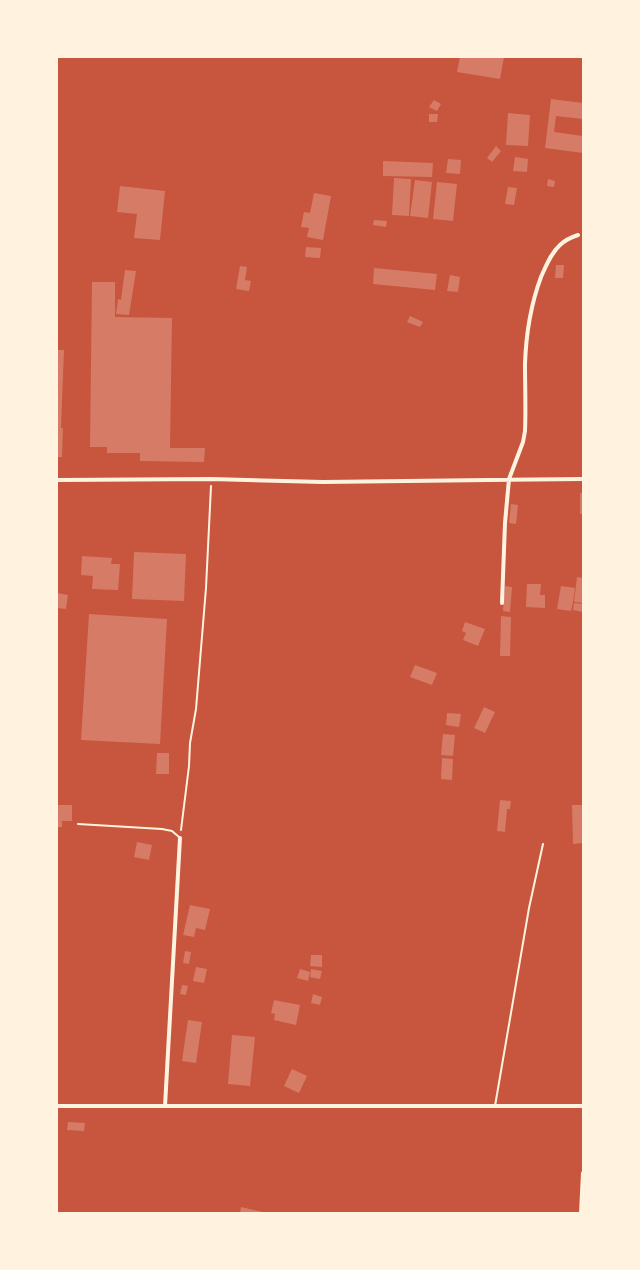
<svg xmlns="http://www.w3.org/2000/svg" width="640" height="1270" font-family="Overpass,sans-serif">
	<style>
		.building { fill: #d67c66 }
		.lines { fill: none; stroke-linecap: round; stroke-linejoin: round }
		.path { stroke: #fff3e0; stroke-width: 2 }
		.service { stroke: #fff3e0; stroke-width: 2 }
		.minor { stroke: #fff3e0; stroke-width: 4 }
	</style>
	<rect width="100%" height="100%" fill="#c8553d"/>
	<path class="building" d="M460,57h44l-4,22 -43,-7z
		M551,99l32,4v16l-27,-3 -2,16 29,4v17l-38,-5z
		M434,100l7,4 -4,7 -8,-4z
		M508,113l22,2 -2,31 -22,-1z
		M429,114h9l-1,8h-8z
		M496,146l5,5 -9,11 -5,-4z
		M515,157l13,2 -1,13 -14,-1z
		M448,159l13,1 -1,14 -14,-1z
		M383,161l50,2 -1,14 -49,-1z
		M394,178l17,1 -2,37 -17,-1z
		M548,179l7,2 -1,6 -7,-1z
		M415,180l17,2 -4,36 -18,-2z
		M437,182l20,2 -4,37 -20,-2z
		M120,186l45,5 -5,49 -26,-2 3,-24 -20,-2z
		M508,187l9,1 -3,17 -9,-1z
		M314,193l17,3 -8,44 -16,-3 2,-9 -8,-1 3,-15 6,1z
		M374,220l13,1 -1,6 -13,-2z
		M306,247l15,1 -1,10 -15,-1z
		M556,265h8l-1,13h-8z
		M240,266l7,1 -2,13 6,1 -2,10 -13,-2z
		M374,268l63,6 -2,16 -62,-6z
		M125,270l11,1 -7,44 -13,-1 2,-15 3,1z
		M450,275l10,2 -2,15 -11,-1z
		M92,282h23v35l57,1 -2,130h35l-1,14 -64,-1v-8h-33v-6h-17z
		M410,316l13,6 -3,5 -13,-5z
		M57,350h7l-3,78h2l-1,29h-5z
		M580,493h3v21h-3z
		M511,504l7,1 -2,19 -7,-1z
		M134,552l52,2 -2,47 -52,-2z
		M82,556l30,2 -1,6h9l-2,26 -26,-1 1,-13 -12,-1z
		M577,577l6,1v25l-9,-1z
		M527,584h14l-1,11h5v13l-19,-1z
		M505,586l7,1 -2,25 -7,-1z
		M561,586l14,2 -2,14h-2h2l-2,9 -14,-2z
		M57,593l11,2 -2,14 -9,-1z
		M574,603l9,1v8l-10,-2z
		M89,614l78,5 -7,125 -79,-4z
		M501,616l10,1 -1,39h-10z
		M465,622l20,7 -7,17 -15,-6 3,-7 -4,-2z
		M415,665l22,8 -5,12 -22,-8z
		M484,707l11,5 -10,21 -11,-5z
		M447,713l14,1 -2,13 -13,-2z
		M443,734l12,1 -2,21 -12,-1z
		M157,753h12v21h-13z
		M442,758l11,1 -1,21 -11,-1z
		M500,800l11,1 -1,8h-3l-2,23 -8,-1z
		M57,805h15v16h-10v6h-5z
		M572,805h11v38l-10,1z
		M137,842l15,3 -3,15 -15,-3z
		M190,905l20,4 -5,21 -9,-2 -2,9 -11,-2z
		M185,951l6,1 -2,12 -6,-1z
		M311,955h11v12l-12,-1z
		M196,967l11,2 -3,14 -11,-2z
		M300,969l10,3 -2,9 -11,-3z
		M311,969l11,2 -2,8 -10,-2z
		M182,985l6,1 -2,9 -6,-1z
		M313,994l9,3 -2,8 -9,-2z
		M274,1000l26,5 -4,20 -22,-5 1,-6 -4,-1z
		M188,1020l14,2 -6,41 -14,-2z
		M232,1035l23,2 -5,49 -22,-2z
		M292,1069l15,7 -8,17 -15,-7z
		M68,1122l17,1 -1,8 -17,-1z
		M241,1207l22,5v1h-23z"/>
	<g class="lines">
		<path class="path" d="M181,830l8,-64 1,-23 6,-34 10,-121 5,-102"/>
		<path class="service" d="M78,824l84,5 10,2 7,6
			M495,1106l34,-198 14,-64"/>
		<path class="minor" d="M57,480l154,-1 112,3 260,-3
			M502,603l3,-80 4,-44 14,-37 2,-11c1,-22 0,-45 0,-67 1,-30 6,-60 16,-87 5,-11 10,-24 19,-32 5,-5 12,-8 18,-10
			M57,1106h526
			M165,1106l15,-268
			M581,1213l2,-40"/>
	</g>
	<rect width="640" height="1270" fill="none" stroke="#fff3e0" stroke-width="116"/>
</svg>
